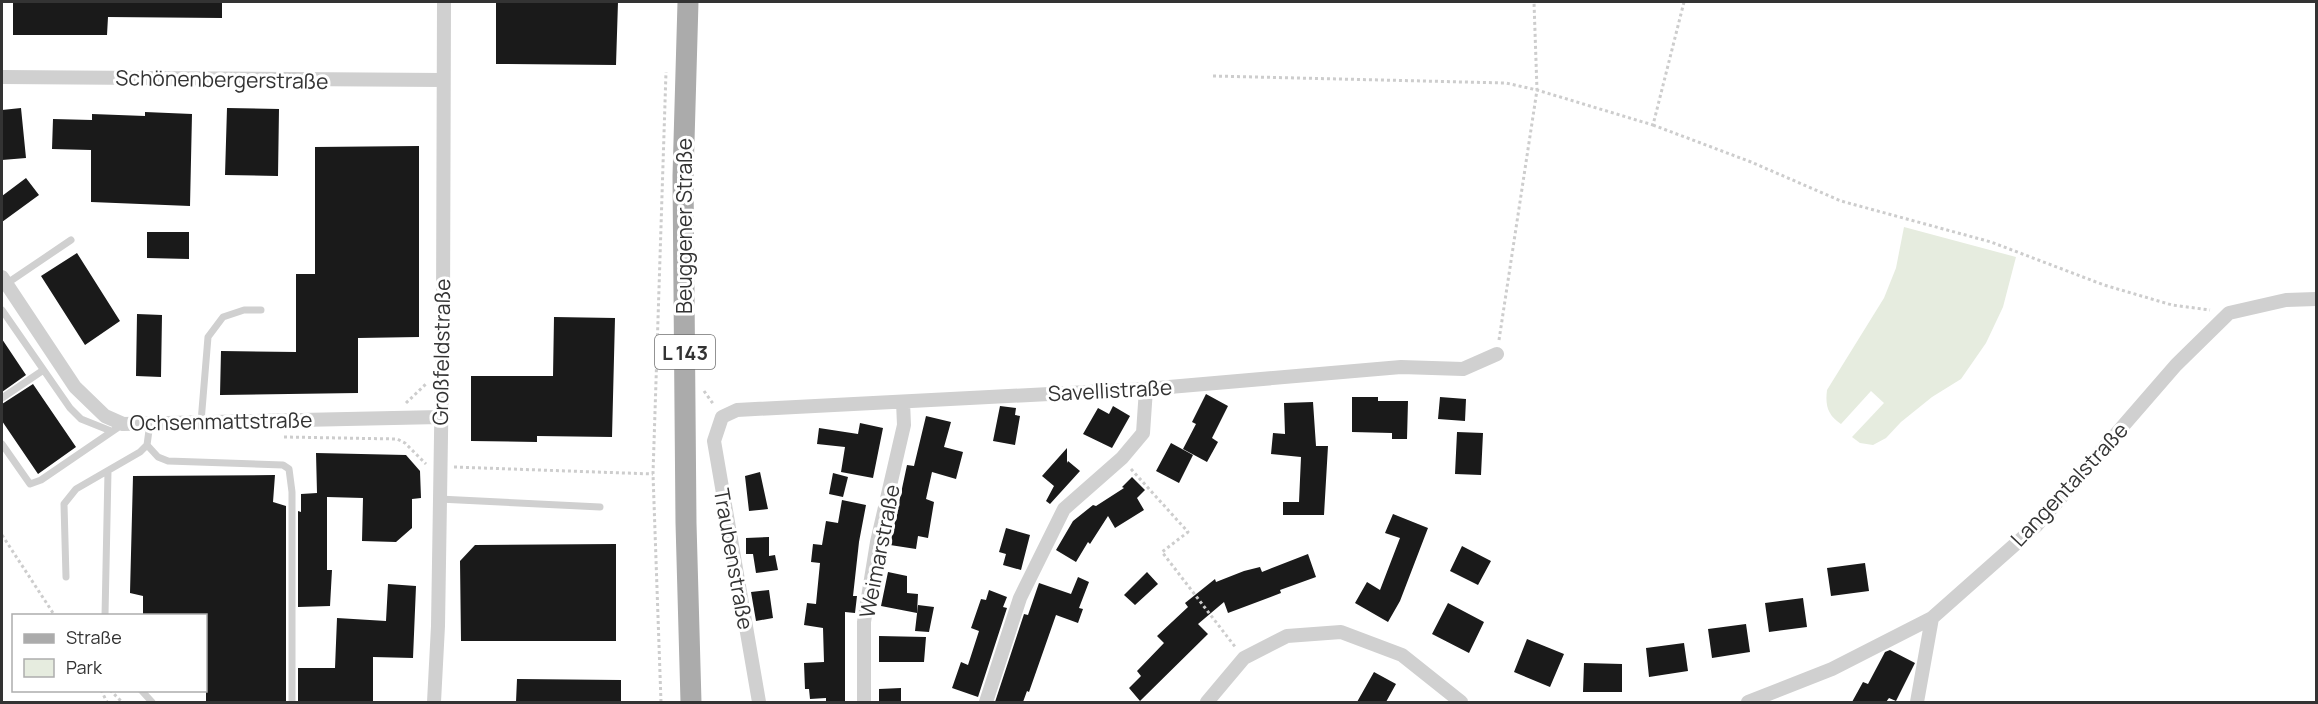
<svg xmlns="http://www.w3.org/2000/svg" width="2318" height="704" font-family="Manrope,sans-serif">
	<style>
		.green { fill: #e6ecdf }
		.building { fill: #1a1a1a }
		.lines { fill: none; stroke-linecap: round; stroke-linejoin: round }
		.path { stroke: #cdcdcd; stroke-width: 3; stroke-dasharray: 3 3; stroke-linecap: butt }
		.lane { stroke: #d0d0d0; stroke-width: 7 }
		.street { stroke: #d0d0d0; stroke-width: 14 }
		.primary { stroke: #ababab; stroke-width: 21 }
		.labels { text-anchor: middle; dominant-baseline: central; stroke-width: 6; stroke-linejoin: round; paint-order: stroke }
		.shield { fill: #fff; stroke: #707070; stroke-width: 1.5 }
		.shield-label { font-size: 20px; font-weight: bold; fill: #333 }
		.street-label { font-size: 21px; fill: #333; stroke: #fff }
	</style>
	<rect width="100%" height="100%" fill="#fff"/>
	<path class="green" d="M1904,227l112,30 -13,50 -17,36 -25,36 -29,18 -31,25 -15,16 -13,7 -13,-2 -8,-6 32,-34 -13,-12 -30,33c-13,-9 -16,-18 -14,-34l57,-92 12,-30z"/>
	<path class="building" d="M13,2h209v16l-114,-1 -1,18h-94z
		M496,2h122l-2,63 -120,-1z
		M21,108l5,50 -24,2v-50z
		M227,108l52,1 -1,67 -53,-1z
		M145,112l47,2 -2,92 -99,-4v-52l-39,-1 1,-30 39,1v-6l53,2z
		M419,146v191l-61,1v55l-138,2 1,-44 75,1v-78h19v-127z
		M26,178l13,17 -37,27v-26z
		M147,232h42v27l-42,-1z
		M77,253l43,68 -35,24 -44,-69z
		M137,314l25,1 -1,62 -25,-1z
		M554,317l61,1 -3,119 -75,-1v6l-66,-1v-65h82z
		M2,339l24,36 -24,17z
		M33,384l43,63 -38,27 -36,-53v-17z
		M1206,394l22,12 -16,32 6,4 -11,20 -24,-13 13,-25 -4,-2z
		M1352,397h26v4h30l-1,38h-15v-6l-40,-1z
		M1440,397l26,2 -1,22 -27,-2z
		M1313,402l3,44h12l-4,69h-41v-13h16l2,-45 -30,-3 2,-21 12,1 -1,-31z
		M1000,406l16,2 -1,7 5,1 -5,29 -22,-4z
		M1113,406l17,10 -18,32 -29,-14 15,-26 11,6z
		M926,416l25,6 -7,25 19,5 -7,27 -24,-7 -6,27 8,3 -6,36 -10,-2 -2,13 -26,-4 17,-80 7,1z
		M860,423l23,5 -10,50 -32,-6 4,-25 -28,-3 2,-16 39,6z
		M1457,432l26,1 -2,42 -26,-1z
		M1171,443l22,12 -14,28 -23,-12z
		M1067,448v15l1,-2 12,10 -30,33 -4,-3 8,-15 -12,-10z
		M316,453l90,2 14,16 1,27 -9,1v29l-16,14 -34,-1 1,-43 -36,-1v73h5l-2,36 -32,1v-96l3,1v-18l16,-1z
		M760,472l8,37 -19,2 -4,-35z
		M833,473l15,4 -5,20 -14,-3z
		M275,475l-2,27 13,4v196h-80v-87h-63v-19l-13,-3 3,-117z
		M1132,477l13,13 -8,8 7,12 -29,18 -7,-12 -18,28 -2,-2 -12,20 -20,-12 17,-29 20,-16 3,1 28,-18 -2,-1z
		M842,500l24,5 -7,37 -6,54h4l-2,17 -10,-1v90h-19v-4l-16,1 -1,-10h-4l-1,-26 20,-1 -1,-34 -19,-3 3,-22 9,1 4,-41 -9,-1 2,-18 9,1 4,-24 12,2z
		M1393,514l35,14 -28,73 -12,21 -33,-19 12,-21 13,8 20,-52 -15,-5z
		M1006,528l24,7 -9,35 -18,-5 3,-11 -7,-2z
		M769,537v19l6,-1 3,15 -22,3 -3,-19h-7v-16z
		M616,544v97h-155l-1,-80 15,-16z
		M1462,546l29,15 -13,24 -28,-14z
		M1308,554l8,23 -36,13 1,3 -53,20 -4,-11 -26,22 10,10 -68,67 -11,-13 12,-12 -4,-5 27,-28 -7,-7 31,-29 -3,-4 30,-24 1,3 28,-11 16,-4 2,5z
		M1865,563l4,28 -38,5 -4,-28z
		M888,572l19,4v17l11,1 -1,19 -36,-7z
		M1147,572l11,12 -23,21 -11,-10z
		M1078,577l11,5 -10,26 4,1 -5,14 -22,-8 -27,77 -2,-1 -4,11h-28l29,-88 4,1 11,-32 32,11z
		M388,584l28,2 -3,72 -40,-1v45h-75v-34h37l2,-50 49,3z
		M769,590l4,28 -17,3 -5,-29z
		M989,590l18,7 -4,10 4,1 -29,89 -26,-9 9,-26 7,3 11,-34 -8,-3 10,-29 5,1z
		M1803,598l4,29 -38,5 -4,-29z
		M1448,603l36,19 -15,31 -37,-19z
		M918,605l16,2 -5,25 -14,-1z
		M1746,624l4,28 -38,6 -4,-29z
		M879,636l47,1 -2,25h-45z
		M1527,639l37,15 -14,33 -36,-15z
		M1684,643l4,28 -39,6 -3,-29z
		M1890,650l25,13 -19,38 -7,-3 -3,4h-34l11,-20 5,2 17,-32z
		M1584,663l38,1v28h-39z
		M1374,672l22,12 -10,18h-29z
		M517,679l104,1v22h-105z
		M901,688v14h-22v-13z"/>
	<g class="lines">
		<path class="path" d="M1213,76l293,7 31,7 -3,-88
			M1653,125l98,37 90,39 150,41 113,43 68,20 38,5
			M1499,340l38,-250 116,35 31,-123
			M704,391l10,14
			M406,403l21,-20
			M284,437l113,2 8,4 21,21
			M454,467l199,7
			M1131,469l57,63 -26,20 74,96
			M2,535l53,81
			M101,690l6,12
			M110,690l12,12
			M661,702l-8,-228 13,-402"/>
		<path class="lane" d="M6,284l65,-44
			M2,310l68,98 11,11 30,12
			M2,398l40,-27
			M201,422l7,-85 15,-20 21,-7h17
			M2,444l28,40 11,-4 82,-56
			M147,445l11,12 10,4 115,4 6,4 3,23v210
			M439,499l161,8
			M66,577l-2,-73 12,-15 64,-37 7,-7 3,-22
			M105,616l3,-145
			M141,690l11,12"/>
		<path class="street" d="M2,77l441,3
			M2,277l73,110 30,29 18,8 317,-7
			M434,702l4,-76 5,-316 1,-308
			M759,702l-45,-261 8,-24 15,-7 409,-21 255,-22 62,2 34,-15
			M864,702v-80l13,-80 27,-117 -1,-23
			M986,702l34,-104 44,-89 58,-51 21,-25 3,-44
			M1207,702l37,-44 43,-22 54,-4 61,23 59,47
			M1748,702l84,-33 100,-51 105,-93 139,-160 53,-52 57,-13 30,-1
			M1917,702l15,-84"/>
		<path class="primary" d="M688,2l-5,174 3,347 5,179"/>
	</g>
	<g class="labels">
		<rect class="shield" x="655" y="335" width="60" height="34" rx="4.5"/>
		<g class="shield-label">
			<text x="685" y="352">L 143</text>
		</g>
		<g class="street-label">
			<text transform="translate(222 79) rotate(1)">Schönenbergerstraße</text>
			<text transform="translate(684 226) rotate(-90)">Beuggener Straße</text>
			<text transform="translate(441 352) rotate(-89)">Großfeldstraße</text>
			<text transform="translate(1110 390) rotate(-3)">Savellistraße</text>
			<text transform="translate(221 421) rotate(-1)">Ochsenmattstraße</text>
			<text transform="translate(2069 484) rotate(-47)">Langentalstraße</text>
			<text transform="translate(879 551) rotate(-79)">Weimarstraße</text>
			<text transform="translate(734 559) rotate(80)">Traubenstraße</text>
		</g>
	</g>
	<rect width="2318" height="704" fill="none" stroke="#333333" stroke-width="6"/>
	<rect x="12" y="614" width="195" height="78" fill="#ffffff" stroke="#adadad" stroke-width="1.5"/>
	<rect x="24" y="634" width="30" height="9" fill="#ababab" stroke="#adadad" stroke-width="1.5"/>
	<text x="66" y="644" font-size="18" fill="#333333">Straße</text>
	<rect x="24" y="659" width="30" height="18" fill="#e6ecdf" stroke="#adadad" stroke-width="1.5"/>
	<text x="66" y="674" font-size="18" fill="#333333">Park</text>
</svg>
